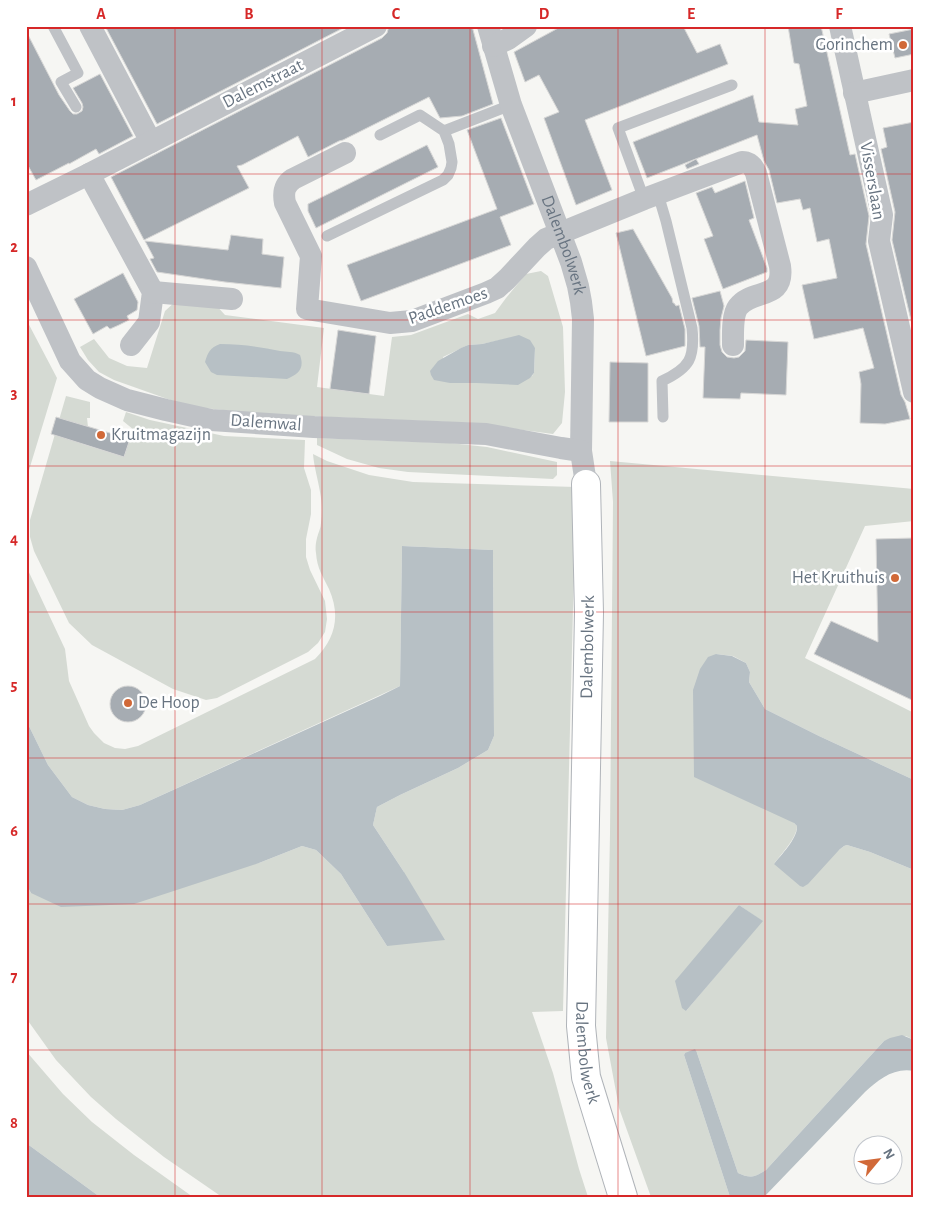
<svg xmlns="http://www.w3.org/2000/svg" width="940" height="1223" font-family="'Alegreya Sans',sans-serif">
	<style>
		.green { fill: #d5dad3; fill-rule: evenodd }
		.water { fill: #b7c0c5 }
		.building { fill: #a6acb2; stroke: #d7d7d6 }
		.lines { fill: none; stroke-linecap: round; stroke-linejoin: round }
		.secondary-casing { stroke: #b0b4b9; stroke-width: 30 }
		.lane { stroke: #bfc2c6; stroke-width: 11 }
		.street { stroke: #bfc2c6; stroke-width: 22 }
		.secondary { stroke: #fff; stroke-width: 28 }
		.grid { fill: none; stroke: #d62828; stroke-width: 1; stroke-opacity: 0.55 }
		.poi-dot { fill: #d16938; stroke: #fff; stroke-width: 2 }
		.labels { text-anchor: middle; dominant-baseline: central; stroke-width: 5; stroke-linejoin: round; paint-order: stroke }
		.poi-label { font-size: 18px; fill: #687481; stroke: #fff; text-anchor: end }
		.street-label { font-size: 18px; fill: #687481; stroke: #fff }
		.neatline { fill: none; stroke: #d62828; stroke-width: 2 }
		.grid-label { font-size: 16px; text-anchor: middle; font-weight: bold; fill: #d62828 }
	</style>
	<rect width="100%" height="100%" fill="#f6f6f3"/>
	<path class="green" d="M541,271l7,5 15,51 2,65 -3,31 -9,11 -81,-11 -212,-9 -56,-6 -28,-6 -62,-22 -15,-8 -11,-12 -8,-13 14,-8 15,19 18,8 20,2 18,-57 11,-10 39,3 10,11 99,13 -7,59 67,9 8,-59 19,-2 57,-21 10,5 17,-6 11,-15 20,-24zM510,338l25,10 -1,25 -2,3 -55,7h-27l-7,-26 25,-12 14,-1z
		M26,319l31,59 -31,102z
		M66,396l24,6v16h-3l1,9 -6,17 42,13 5,-18 5,-7 -2,-1 2,-1 -11,-9 3,-9 24,8 74,16 81,4 -1,28 7,22v24l-5,25v18l4,13 15,31 2,18 -2,13 -7,11 -10,9 -91,46 -11,2 -33,-11 -81,-44 -23,-22 -35,-72 -4,-14v-17z
		M317,438l133,5 37,4 70,15v13l-4,4 -145,-7 -29,-4 -32,-9 -30,-14z
		M313,454l14,7 42,14 44,7 163,5 -13,524 -31,1 21,61 26,96 9,28h-366l-58,-40 -48,-38 -25,-22 -35,-37 -30,-42v-134l5,9 228,-30 43,-17 14,4 25,24 46,72 17,-74 -31,-47 4,-18 23,-12 58,-27 30,-18 6,-14 -1,-186 -91,-4 -2,140 -260,119 -18,5 -17,-1 -17,-4 -16,-8 -24,-32 -22,-45v-154l39,83 4,32 20,45 5,7 10,10 11,5 10,1 13,-3 177,-87c20,-20 26,-43 14,-70 -6,-13 -12,-20 -13,-36 -1,-5 0,-11 1,-15 1,-5 4,-10 4,-15 1,-10 1,-22 -1,-31 -2,-13 -6,-25 -7,-38z
		M610,461l304,28v32l-49,5 -60,132 109,55v67l-95,-44 -54,-27 -16,-27 1,-10 -4,-9 -13,-7 -17,-2 78,169 3,3c0,12 -16,28 -23,38l65,-14 5,-4 3,-1 23,7 44,18v170l-8,-4 -22,5 -118,129c-12,7 -15,9 -28,3l-41,-120h-12l-1,2 46,142h-79l-32,-89 -13,-70 4,-204 3,-332zM739,905l23,16 -76,90z
		M26,1051l37,43 29,28 42,33 59,42h-93l-74,-54z"/>
	<path class="water" d="M519,335l11,5 5,8 -1,25 -4,5 -12,7 -41,-2h-27l-16,-3 -3,-5 -1,-4 8,-10 23,-13 7,-3 14,-1z
		M220,344c21,0 40,3 60,7 7,1 13,0 20,4 5,14 -2,19 -13,24l-70,-4 -6,-3 -6,-10c3,-10 5,-14 15,-18z
		M402,546l91,4 1,186 -6,14 -30,18 -58,27 -23,12 -4,18 31,47 41,68 -58,6 -46,-72 -25,-24 -14,-4 -43,17 -125,41 -73,3 -30,-14 -5,-9v-164l22,45 24,32 16,8 17,4 17,1 18,-5 240,-109 20,-10z
		M716,654l16,2 14,7 4,9 -1,10 16,27 54,27 95,44v90l-44,-18 -23,-7 -3,1 -5,4 -31,34 -5,3 -3,-1 -26,-22c7,-9 24,-26 23,-38l-3,-3 -100,-46 -1,-87 7,-21 8,-12z
		M739,905l24,16 -77,90 -4,-3 -7,-27z
		M902,1035l12,5v31c-20,-4 -36,9 -49,21l-101,105h-34l-46,-142 1,-2 10,-4 2,4 41,120c13,6 16,4 28,-3l118,-129 6,-3z
		M26,1143l74,54h-74z"/>
	<path class="building" d="M105,26h242l-190,98z
		M389,26h83l21,78 -31,12 -22,2 -11,-21 -86,43 -4,1 -31,16 -10,-21 -56,29 -5,1 12,22 -105,52 -33,-63 271,-139 5,-5z
		M562,26h121l14,27 23,-9 8,20 -143,56 27,70 -36,15 -32,-87 15,-6 -20,-37 -14,7 -11,-30z
		M788,26h33l29,129 5,-1 14,62 -3,28 35,151 4,7 5,17 -25,5 -25,-1 1,-39 -2,-12 15,-4 -11,-40 -49,11 -12,-54 35,-7 -8,-39 -12,3 -7,-34 -7,2 -3,-11 -23,4 -8,-33 -5,-9 -7,-26 -110,43 -14,-36 120,-47 6,27 39,3 -3,-16 12,-3 -8,-42 -5,-1z
		M914,29v25l-19,4 -6,-24z
		M26,31l33,64 11,16 3,3h4l5,-3 1,-4 -1,-4 -9,-15 27,-14 33,62 -34,18 -3,-5 -27,15v-1l-33,17 -10,-18z
		M501,118l33,86 -34,13 11,28 -150,56 -14,-36 150,-56 -30,-79z
		M914,122v211l-22,-93 3,-28 -14,-63 6,-2 -4,-19z
		M427,145l11,22 -122,61 -8,-17v-7z
		M696,159l3,5 -12,5 -2,-4z
		M745,181l9,37 -5,2 18,48v4l-44,17 -19,-50 9,-3 -17,-43 16,-6 3,6z
		M633,229l39,69 1,5h1l2,3 3,-1 6,24v17l-39,10 -30,-123z
		M231,235l32,4 -1,15 22,3 -3,31 -56,-6 -68,-10 -7,-13 4,-1 -9,-17 83,9z
		M123,273l15,29 -1,8 -10,6 2,4 -10,5 -9,4 -3,-3 -14,8 -19,-35z
		M720,291l4,15 -3,12 -1,12v15l2,7 5,5 7,1 5,-1 6,-6 1,-11 42,2 -2,53 -45,-2 -1,6 -37,-1 2,-51h-5l-1,-21 -7,-28z
		M338,330l38,6 -7,58 -39,-5z
		M610,362l38,1v59h-39z
		M56,417l74,22 -6,18 -73,-23z
		M914,538v163l-100,-47 17,-33 47,21 -2,-103z
		M110 704a18 18 0 1 1 36 0a18 18 0 1 1-36 0Z"/>
	<g class="lines">
		<g class="secondary-casing">
			<g id="secondary">
				<path id="s2" d="M586,484l3,129 -8,413 5,51 37,120"/>
			</g>
		</g>
		<path class="lane" d="M53,26l25,47 -17,9 15,25
			M444,131l67,-26
			M658,194l8,27 26,107c3,30 -2,40 -30,53l1,36
			M644,199l-26,-71 114,-43
			M327,236l116,-56 5,-5 3,-7 1,-6 -3,-18 -5,-13 -24,-16 -40,20"/>
		<g class="street">
			<path d="M90,26l61,116"/>
			<path id="s1" d="M488,26l23,79 60,157 7,24 3,16 2,17 -2,132 5,33"/>
			<path d="M840,26l42,189 -3,26 35,151"/>
			<path d="M493,46l15,-7 18,-13"/>
			<path d="M854,93l60,-13"/>
			<path d="M345,153l-52,26c-9,6 -10,14 -8,24l26,53 -4,53 83,14 22,-2 74,-28 11,-5 10,-9 30,-32 9,-8 98,-40 98,-37c7,0 11,4 14,11l24,93c5,35 -28,22 -42,41 -6,8 -5,28 -5,38"/>
			<path d="M89,174l287,-148"/>
			<path d="M26,205l63,-31 64,118 -4,30 -18,23"/>
			<path d="M26,267l44,94 17,19 13,8 27,12 39,10 45,10 103,7 172,7 75,14 20,3"/>
			<path d="M153,292l79,7"/>
		</g>
		<use href="#secondary" class="secondary"/>
	</g>
	<path class="grid" d="M175,26v1171M322,26v1171M470,26v1171M618,26v1171M765,26v1171M26,174h888M26,320h888M26,466h888M26,612h888M26,758h888M26,904h888M26,1050h888"/>
	<g class="poi-dot">
		<circle cx="903" cy="45" r="5"/>
		<circle cx="101" cy="435" r="5"/>
		<circle cx="895" cy="578" r="5"/>
		<circle cx="128" cy="703" r="5"/>
	</g>
	<g class="labels">
		<g class="poi-label">
			<text x="893" y="45">Gorinchem</text>
			<text x="111" y="435" text-anchor="start">Kruitmagazijn</text>
			<text x="885" y="578">Het Kruithuis</text>
			<text x="138" y="703" text-anchor="start">De Hoop</text>
		</g>
		<g class="street-label">
			<text transform="translate(263 84) rotate(-27)">Dalemstraat</text>
			<text transform="translate(872 181) rotate(80)">Visserslaan</text>
			<text stroke="none"><textPath href="#s1" startOffset="232">Dalembolwerk</textPath></text>
			<text transform="translate(448 306) rotate(-19)">Paddemoes</text>
			<text transform="translate(266 423) rotate(4)">Dalemwal</text>
			<text transform="translate(588 647) rotate(-89)">Dalembolwerk</text>
			<text stroke="none"><textPath href="#s2" startOffset="569">Dalembolwerk</textPath></text>
		</g>
	</g>
	<rect width="940" height="1223" fill="none" stroke="#ffffff" stroke-width="55"/>
	<g transform="translate(878 1160) rotate(61)"><circle r="24" fill="#ffffff" stroke="#c3c7cd"/>
	<path d="M0-4L9 19L0 12L-9 19Z" fill="#d16938"/>
	<text y="-8" font-size="14" font-weight="bold" text-anchor="middle" fill="#687481">N</text>
	</g>
	<rect x="28" y="28" width="884" height="1168" class="neatline"/>
	<g class="grid-label">
		<text x="101" y="19">A</text>
		<text x="249" y="19">B</text>
		<text x="396" y="19">C</text>
		<text x="544" y="19">D</text>
		<text x="691" y="19">E</text>
		<text x="839" y="19">F</text>
		<text x="14" y="106">1</text>
		<text x="14" y="252">2</text>
		<text x="14" y="398">3</text>
		<text x="14" y="544">4</text>
		<text x="14" y="690">5</text>
		<text x="14" y="836">6</text>
		<text x="14" y="982">7</text>
		<text x="14" y="1128">8</text>
	</g>
</svg>
